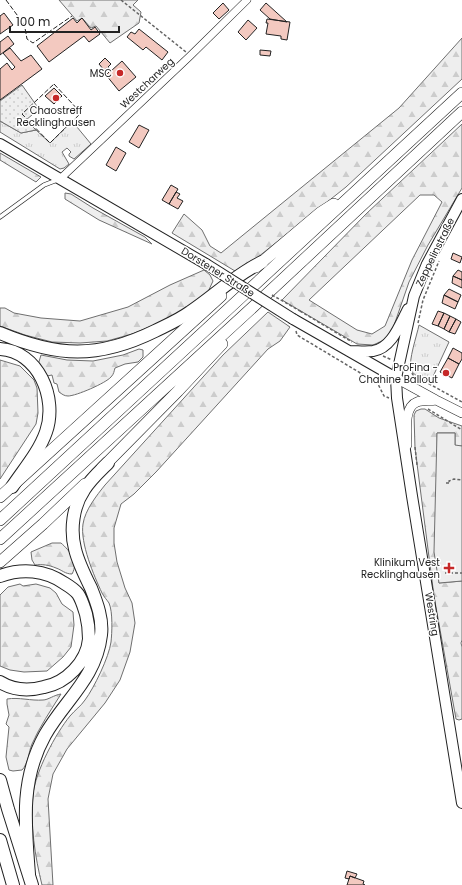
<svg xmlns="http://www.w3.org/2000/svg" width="462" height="885" font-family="Poppins,sans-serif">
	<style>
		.grass { fill: url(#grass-tufts); stroke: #6f6f6f }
		.forest { fill: url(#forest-firs); stroke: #6f6f6f; fill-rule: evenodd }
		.garden { fill: url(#garden-dots); stroke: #6f6f6f }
		.parking { fill: #ededed; stroke: #6f6f6f }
		.building { fill: #f3c9c0; stroke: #222 }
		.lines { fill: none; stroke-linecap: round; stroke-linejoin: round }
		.service-casing { stroke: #222; stroke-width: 5 }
		.minor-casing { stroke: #222; stroke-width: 8 }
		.secondary-casing { stroke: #222; stroke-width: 10 }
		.primary-casing { stroke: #222; stroke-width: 12 }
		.trunk-casing { stroke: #222; stroke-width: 12 }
		.motorway-casing { stroke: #222; stroke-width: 14 }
		.path { stroke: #646464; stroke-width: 1.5; stroke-dasharray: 3 2; stroke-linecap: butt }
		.service { stroke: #fff; stroke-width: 3.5 }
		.minor { stroke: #fff; stroke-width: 7 }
		.secondary { stroke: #fff; stroke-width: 9 }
		.primary { stroke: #fff; stroke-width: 10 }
		.trunk { stroke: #fff; stroke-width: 11 }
		.motorway { stroke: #fff; stroke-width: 12 }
		.primary-bridge-casing { stroke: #222; stroke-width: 12; stroke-linecap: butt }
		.path-bridge { stroke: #646464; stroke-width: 1.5; stroke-dasharray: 3 2; stroke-linecap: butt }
		.primary-bridge { stroke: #fff; stroke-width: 10 }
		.fence { stroke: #222; stroke-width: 1; stroke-dasharray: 5 2; stroke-linecap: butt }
		.poi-dot { fill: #c62828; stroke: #fff; stroke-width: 1.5 }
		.labels { text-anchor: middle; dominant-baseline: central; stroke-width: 3; stroke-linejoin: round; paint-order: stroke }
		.poi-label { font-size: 10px; fill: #222; stroke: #fff; text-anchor: end }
		.street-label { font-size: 10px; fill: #222; stroke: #fff }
	</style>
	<defs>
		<pattern id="grass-tufts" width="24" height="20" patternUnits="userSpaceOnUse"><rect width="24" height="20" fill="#eee"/><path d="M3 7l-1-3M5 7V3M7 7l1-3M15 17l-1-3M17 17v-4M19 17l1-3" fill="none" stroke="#ccc"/></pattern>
		<pattern id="forest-firs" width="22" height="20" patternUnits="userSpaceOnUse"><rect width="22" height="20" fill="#eee"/><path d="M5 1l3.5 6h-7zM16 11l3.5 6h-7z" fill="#ccc"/></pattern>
		<pattern id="garden-dots" width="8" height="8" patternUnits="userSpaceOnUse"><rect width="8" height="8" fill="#eee"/><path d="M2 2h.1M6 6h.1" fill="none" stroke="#ccc" stroke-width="1.8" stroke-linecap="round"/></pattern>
	</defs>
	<rect width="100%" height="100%" fill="#fff"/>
	<path class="grass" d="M0,121l21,12 15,-3 14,13 22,-22 19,23 -17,15 -5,-3v-2l2,-2 -4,-4 -5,4 7,12 -5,4 -4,1 -60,-37z
		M419,325l30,17 -19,41c-6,-3 -16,-7 -19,-13 -3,-9 6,-35 8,-45z"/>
	<path class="forest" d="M59,0h79l-5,5 8,7 -2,11 -29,20 -14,-17 -5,2 -9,-10 -5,3z
		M462,38v41l-116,108 -88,70 -23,14 -63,-38 12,-19 18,16 8,16 11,7 178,-145z
		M462,124v64l-34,57 -19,37 -18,52 -9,7 -9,4 -16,-1 -75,-44 85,-87zM420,195h14l8,7 -30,58 -27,66 -13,8 -15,-4 -48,-30z
		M0,153l41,24 -5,5 -36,-22z
		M65,193l6,1 22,14 52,29 7,7 -53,-24 -34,-21z
		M204,270l6,5 3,6 -6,13 -20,14 -25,14 -30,12 -25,7 -27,2 -28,-1 -27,-7 -25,-9v-18h5l9,5 27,5 39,3 48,-14 42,-22z
		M268,312l22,15 -10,14 -12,8 -112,123 -22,22 -13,10 -7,24v15l3,19 8,26 7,15 3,20 -5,29 -10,28 -15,23 -38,46 -14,25 -5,25 5,86h-11c-7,-28 -12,-61 -9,-90 2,-23 23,-62 37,-79 5,-6 11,-10 15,-16 9,-12 24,-43 26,-58 1,-9 2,-30 -2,-39 -2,-3 -5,-6 -7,-10 -8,-17 -22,-50 -19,-69 2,-14 14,-29 22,-39l118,-130z
		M139,349l4,1v7l-5,5 -13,2 -10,4c-1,3 -1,6 -4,9 -5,6 -35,19 -43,19 -4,0 -6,-2 -9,-4l-2,-8 -3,-1 -2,-8 -5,1 -9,-11 3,-10 26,5 26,1 30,-6z
		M0,360l20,6 14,14 3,8 1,25 -2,11 -36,55z
		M421,409h4l14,9 23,8v20h-7v-13h-18l2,150 23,-2v59l-1,3 1,4v72l-3,1 -3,-1 -22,-123 -19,-148 -1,-33 2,-4z
		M52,543h9c9,8 18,19 11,31 -7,0 -10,-4 -16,-6 -7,-3 -14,-4 -21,-3l-3,-5 -1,-8z
		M20,584l3,2 13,-2 14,4 6,5 6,11 11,8 1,13 -3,22 -8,10 -16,14 -23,1 -14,-2 -10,-4v-71l8,-8z
		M61,694c-10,16 -21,32 -29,50 -4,9 -3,19 -10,26l-9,1 -4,-1 -3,-13 3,-30 -3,-3 3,-9 -2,-11v-5c12,-2 24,2 36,1 5,0 11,-5 18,-6z"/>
	<path class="garden" d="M22,85l17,24 -13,11 10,10 -15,3 -21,-12v-20z"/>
	<path class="parking" d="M437,433h18v12l7,1v135l-23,2 -5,-31z"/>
	<path class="building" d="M223,3l6,7 -10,9 -6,-6z
		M266,3l21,19 -17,-3 -10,-9z
		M4,13l9,12 -13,9v-18z
		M73,18l4,5 5,-5 9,12 4,-3 5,7 -11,8 -5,-6 -35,26 -12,-16z
		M267,19l23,3 -3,18 -6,-1v-3l-15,-2 2,-11h-2z
		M248,20l9,8 -11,12 -8,-8z
		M139,29l29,23 -6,8 -16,-13 -3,3 -16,-13 4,-5 4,2z
		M8,36l6,8 -14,11v-13z
		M10,48l11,13 10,-6 11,14 -42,31v-31l7,-6 5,7 3,-3 -12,-14z
		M260,50l11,1 -1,5 -10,-1z
		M105,58l6,6 -3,3 3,4 11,-10 14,16 -17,14 -13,-16 4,-4 -3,-3 -3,2 -5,-6z
		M54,88l8,8 -8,8 -9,-8z
		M139,125l10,5 -10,18 -10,-6z
		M116,147l10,6 -10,18 -10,-6z
		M171,185l7,4 -9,15 -7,-4z
		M176,192l4,2 -3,4 6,3 -5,8 -9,-5z
		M453,253l9,4 -2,6 -9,-4z
		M458,270l4,2v8l-9,-4z
		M453,276l9,4v8l-10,-5z
		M449,289l12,6 -3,7 -14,-7z
		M444,295l14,7 -3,7 -13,-6z
		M438,311l6,2 -6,13 -6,-2z
		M444,313l6,3 -6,13 -6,-3z
		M450,316l6,3 -7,13 -5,-3z
		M456,319l5,3 -6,12 -6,-2z
		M453,348l9,5v6l-3,5 -11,-6z
		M448,358l11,6 -7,14 -12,-6z
		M347,871l10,3 -2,4 -5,-2 -1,3 -4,-1z
		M350,876l14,5 -1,3 2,1h-18z"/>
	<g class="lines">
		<g class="service-casing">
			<path id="service" d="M0,217l44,-32 13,-5"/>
		</g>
		<g class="minor-casing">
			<path id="minor" d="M60,179l130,-123 57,-56"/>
		</g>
		<g class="secondary-casing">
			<path id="secondary" d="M396,378l40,22 26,13
				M407,445c0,-12 -4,-38 10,-43 5,-2 13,-1 19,-2"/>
		</g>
		<g class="primary-casing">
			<path id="primary" d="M0,144l206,120
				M462,199l-35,65 -13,32 -18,82 1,20 15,98 50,307
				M293,319l103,59
				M350,351c8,0 15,1 23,0 19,-3 27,-27 35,-42"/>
		</g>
		<g class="trunk-casing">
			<path id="trunk" d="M256,267l64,-54 14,-9
				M102,468l76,-77 44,-47
				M0,497l221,-201
				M0,520l462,-427
				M0,539l254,-233 208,-194
				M0,562l43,-38 42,-40"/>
		</g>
		<g class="motorway-casing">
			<path id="motorway" d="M0,333c57,24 98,26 155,-2 12,-6 24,-11 35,-19 24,-16 45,-37 72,-50
				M0,349c38,2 58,49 46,83 -7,20 -22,37 -34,55
				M0,576c22,-8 45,-6 64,7 5,3 11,7 14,11 4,6 6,14 8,20 2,8 3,17 3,25 -2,23 -23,44 -45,48 -15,4 -31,3 -44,-5
				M0,780l8,29 24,76
				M0,840l13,45
				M29,874c-4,-50 -9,-94 16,-139 20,-35 51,-57 56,-100 2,-16 -4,-32 -10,-47 -6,-12 -13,-26 -16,-39 -5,-19 -2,-43 9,-59 6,-10 16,-19 24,-27"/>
		</g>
		<path class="path" d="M121,0l65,52
			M300,311l52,31
			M418,323l5,-23 16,-39
			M296,331l1,4 75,45 6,4 6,12 5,2
			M383,356l9,4
			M408,364l1,4 4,7 49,27
			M428,409l34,21
			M415,447l2,18
			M446,483h4l-1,-2 5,-2 8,1
			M445,573h17"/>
		<use href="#service" class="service"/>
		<use href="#minor" class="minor"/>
		<use href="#secondary" class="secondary"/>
		<use href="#primary" class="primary"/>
		<use href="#trunk" class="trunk"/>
		<use href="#motorway" class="motorway"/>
		<g class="primary-bridge-casing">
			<path id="primary-bridge" d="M206,264l87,55"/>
		</g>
		<path class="path-bridge" d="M272,295l28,16"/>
		<use href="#primary-bridge" class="primary-bridge"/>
		<path class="fence" d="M6,0l17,23 2,5 2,11 6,4 39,-27
			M54,84l27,29 -31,30 -28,-29z"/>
	</g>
	<g class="poi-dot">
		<circle cx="120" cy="73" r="4"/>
		<circle cx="56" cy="98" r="4"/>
		<circle cx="446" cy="373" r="4"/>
		<path d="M447 562h4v4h4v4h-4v4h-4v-4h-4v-4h4z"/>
	</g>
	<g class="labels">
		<g class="poi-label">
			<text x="112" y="73">MSC</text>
			<text x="56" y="110" text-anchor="middle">Chaostreff<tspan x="56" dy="12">Recklinghausen</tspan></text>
			<text x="438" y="367">ProFina -<tspan x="438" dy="12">Chahine Ballout</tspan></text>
			<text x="440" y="562">Klinikum Vest<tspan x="440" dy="12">Recklinghausen</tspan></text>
		</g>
		<g class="street-label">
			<text transform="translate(147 83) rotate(-43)">Westcharweg</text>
			<text transform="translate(435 252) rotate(-64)">Zeppelinstraße</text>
			<text transform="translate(218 272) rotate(32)">Dorstener Straße</text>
			<text transform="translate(432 614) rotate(81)">Westring</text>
		</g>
	</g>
	<path d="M10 26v6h109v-6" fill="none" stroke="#222222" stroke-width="2"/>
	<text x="16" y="26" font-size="12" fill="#222222" stroke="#ffffff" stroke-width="3" paint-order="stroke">100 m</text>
</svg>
